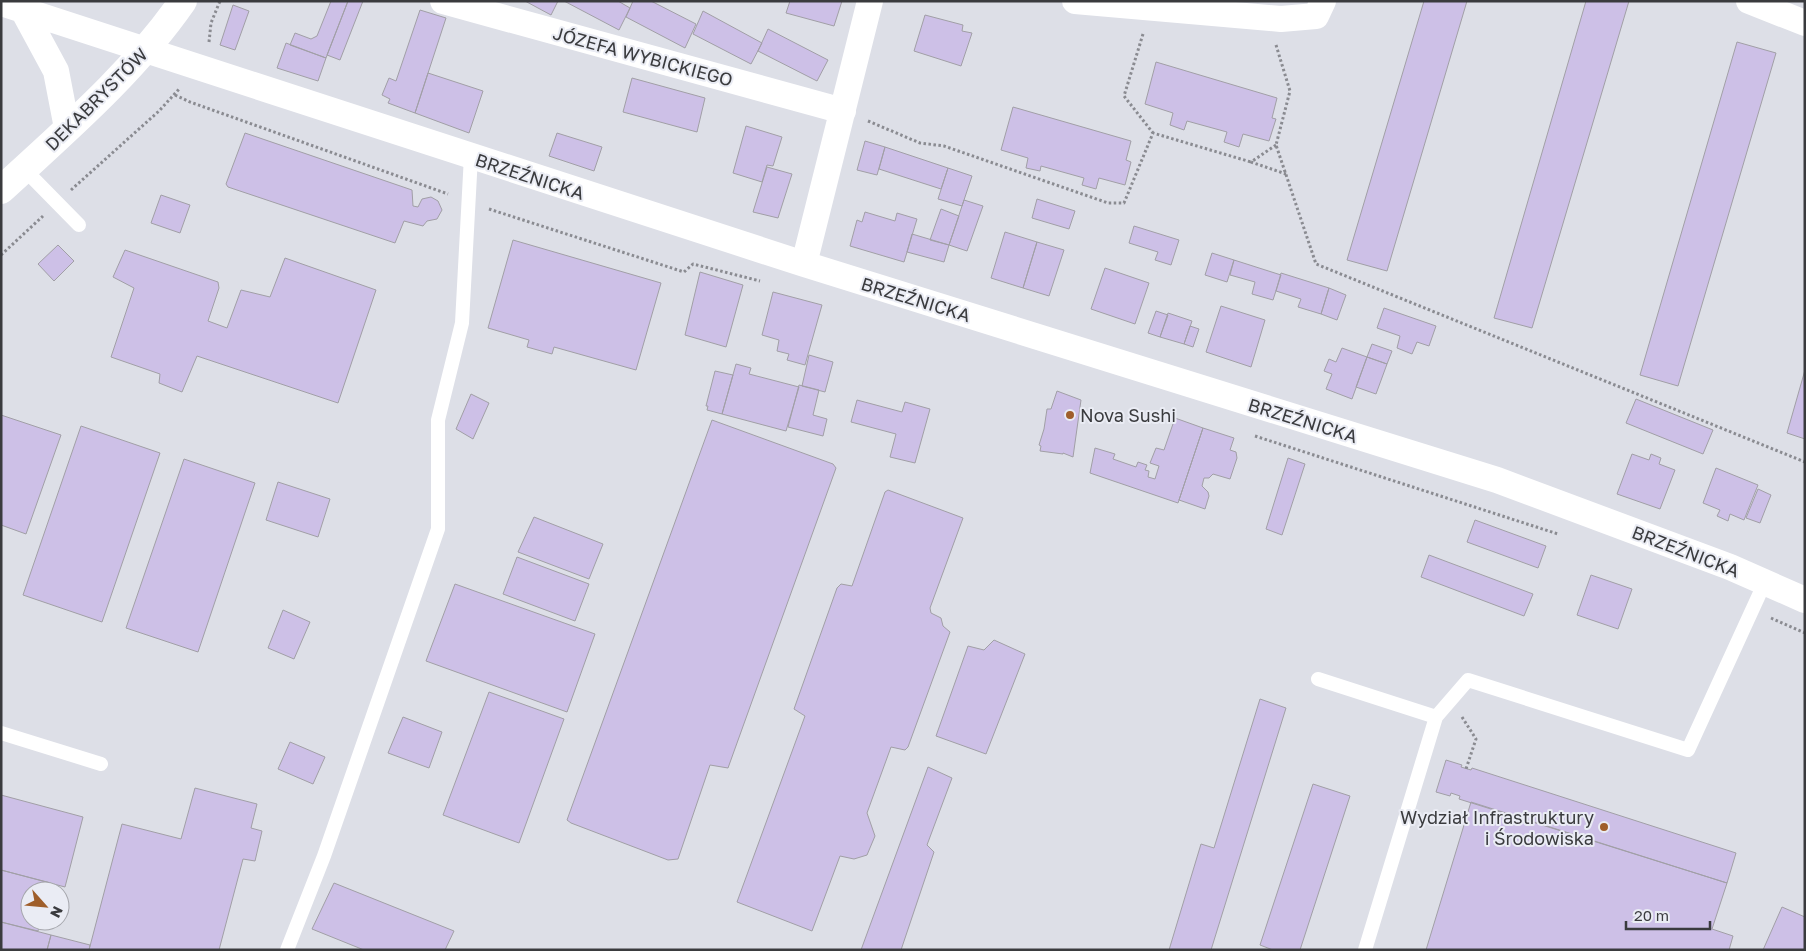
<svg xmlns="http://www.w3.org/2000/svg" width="1806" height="951" font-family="'Golos Text',sans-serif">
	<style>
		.building { fill: #cdc0e7; stroke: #a19fa6 }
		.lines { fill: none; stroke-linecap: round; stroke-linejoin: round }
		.path { stroke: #8a8b91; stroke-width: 3; stroke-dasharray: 2.5 2.5; stroke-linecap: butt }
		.service { stroke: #fff; stroke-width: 14 }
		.minor { stroke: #fff; stroke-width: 26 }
		.tertiary { stroke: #fff; stroke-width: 28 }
		.poi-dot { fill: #9f5e2a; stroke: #eaecf4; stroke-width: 2 }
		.labels { text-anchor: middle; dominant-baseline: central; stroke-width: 4; stroke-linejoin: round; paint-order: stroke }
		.street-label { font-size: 18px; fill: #3a3b3e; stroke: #eaecf4 }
		.poi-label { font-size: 18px; fill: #3a3b3e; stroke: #eaecf4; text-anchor: start }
	</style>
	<rect width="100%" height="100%" fill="#dddfe7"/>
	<path class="building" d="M331,1h17l-22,57 -36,-13 5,-12 16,6 6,-3z
		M348,1h15l-23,59 -13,-5z
		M525,1h33l-7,14z
		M564,1h54l12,7 -11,22z
		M633,1h18l45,23 -11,24 -59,-31z
		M790,1h52l-8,25 -48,-13z
		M1424,1h43l-80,270 -40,-11z
		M1586,1h43l-97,327 -38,-10z
		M233,5l16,6 -14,39 -15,-5z
		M420,10l26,8 -31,95 -27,-10 2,-4 -8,-4 7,-17 7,3z
		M703,11l59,32 -11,21 -58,-30z
		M925,15l38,10 -1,6 10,2 -11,33 -47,-15z
		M768,29l60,31 -11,21 -59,-30z
		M1737,42l39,11 -98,333 -38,-11z
		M286,43l40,15 -8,23 -41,-13z
		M1156,62l121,36 -5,20 4,1 -7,22 -26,-7 -4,13 -15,-5 3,-10 -40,-11 -3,9 -14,-5 3,-12 -28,-9z
		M428,73l55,18 -14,42 -54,-20z
		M632,78l73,20 -8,34 -74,-20z
		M1013,107l118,34 -5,19 5,2 -6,23 -26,-7 -3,11 -14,-4 2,-7 -43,-12 -1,5 -14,-3 2,-10 -27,-8z
		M746,126l36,11 -9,29 -6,-1 -5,17 -29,-9z
		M245,133l167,57 1,16 5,1 4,-8 9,-2 7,4 4,9 -5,9 -10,2 -4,5 -19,-5 -9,22 -167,-56 -2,-3z
		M557,133l45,14 -8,24 -45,-15z
		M865,141l20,6 -8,28 -20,-5z
		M885,147l63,21 -7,21 -62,-20z
		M767,167l25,7 -14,44 -25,-6z
		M948,168l24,8 -10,30 -24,-7z
		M161,195l29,10 -10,28 -29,-10z
		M1037,199l38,12 -6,18 -37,-11z
		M964,200l19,6 -16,45 -18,-6z
		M941,209l18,7 -10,29 -19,-5z
		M865,212l30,9 2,-8 20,6 -13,43 -54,-16 7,-26 5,2z
		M1134,226l45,14 -8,25 -16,-5 3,-8 -29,-9z
		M1005,232l32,10 -14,46 -32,-10z
		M912,234l37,11 -5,17 -37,-10z
		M513,240l148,43 -25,87 -82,-23 -2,7 -25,-7 2,-7 -41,-12z
		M1037,242l27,8 -15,46 -26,-8z
		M58,245l16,16 -20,20 -16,-17z
		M125,250l93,32 1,6 -11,33 19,7 14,-38 29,7 15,-39 91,32 -38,113 -141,-47 -15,36 -23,-9 1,-9 -49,-17 23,-69 -21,-11z
		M1212,253l22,7 -7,22 -22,-7z
		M1234,260l47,15 -8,25 -21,-6 3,-12 -25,-7z
		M1105,268l44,15 -14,41 -44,-15z
		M700,272l43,13 -17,62 -41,-12z
		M1281,273l48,15 -8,26 -23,-7 3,-8 -25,-8z
		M1329,288l17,7 -9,25 -16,-6z
		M773,292l49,13 -17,60 -18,-5 2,-6 -12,-3 2,-11 -17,-5z
		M1221,306l44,14 -14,47 -45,-15z
		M1384,308l52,18 -7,20 -12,-4 -5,12 -15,-6 3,-12 -23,-8z
		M1156,311l12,4 -8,22 -12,-4z
		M1168,313l24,8 -8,23 -24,-7z
		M1190,326l9,3 -6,18 -9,-3z
		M1372,344l20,7 -5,13 -20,-7z
		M1342,348l25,9 -15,42 -26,-10 6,-15 -8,-3 5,-12 7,3z
		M809,355l24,7 -8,30 -23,-6z
		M1367,357l20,7 -11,30 -20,-7z
		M736,364l15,4 -2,6 50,13 -13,44 -64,-17z
		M1805,370v69l-18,-6z
		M715,371l18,4 -11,39 -15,-4 1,-4h-2z
		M799,385l20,5 -6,25 14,4 -4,17 -35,-9z
		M1057,391l24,9 -8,57 -10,-4v1l-23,-3 1,-5 -2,-1 5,-16 3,-20h4z
		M471,394l18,9 -16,36 -17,-10z
		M1636,399l77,31 -10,24 -77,-31z
		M857,400l45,12 3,-10 25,7 -15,54 -25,-6 6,-23 -45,-12z
		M1,415l60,20 -35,99 -25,-9z
		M1175,418l28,10 -25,75 -88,-30 5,-25 20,6 -2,5 23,8 2,-5 9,3 -2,5 4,1 -1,6 7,2 4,-13 -9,-3 6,-15 8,2z
		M712,420l121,44 3,4 -108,300 -18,-3 -32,94 -10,1 -97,-37 -4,-3z
		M81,426l79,27 -58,169 -79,-27z
		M1203,428l31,10 -4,12 6,2 1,6 -7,21 -17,-5 -4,4h-5l-2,8 6,6 1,4 -4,13 -26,-9z
		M1632,454l17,6 2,-6 10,4 -2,6 16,6 -15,39 -43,-15z
		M1288,458l17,6 -23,71 -16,-6z
		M184,459l71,24 -57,169 -72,-24z
		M1716,468l42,17 -14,35 -14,-6 -2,7 -11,-5 3,-6 -17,-7z
		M278,482l52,17 -12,38 -52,-17z
		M1758,489l13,6 -11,28 -14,-5z
		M888,490l75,28 -33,90 1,5 10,5 2,8 7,6 -42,115 -3,3 -14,-3 -24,66 8,23 -8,19 -13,4 -14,-3 -28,75 -75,-29 68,-186 -11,-7 43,-121 4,-4 11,2 33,-94z
		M534,517l69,27 -14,35 -71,-27z
		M1475,520l71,26 -8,22 -71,-26z
		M1429,555l104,39 -9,22 -103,-39z
		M517,557l72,27 -14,37 -72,-27z
		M1591,575l41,14 -14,40 -41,-14z
		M455,584l140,50 -28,78 -141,-51z
		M283,610l27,12 -16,37 -26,-11z
		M994,640l31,14 -39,100 -50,-18 32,-90 16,4z
		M489,692l75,27 -45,124 -76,-28z
		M1260,699l26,9 -75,242h-42l32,-106 13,4z
		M403,717l39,15 -13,36 -41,-15z
		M290,742l35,15 -12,27 -35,-15z
		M1446,760l16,5 -1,2 10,3 1,-2 264,85 -9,30 -268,-84 1,-3 -9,-3 -1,3 -14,-4z
		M928,767l24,11 -25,67 7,7 -33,98h-40z
		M1313,784l37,12 -50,154h-27l-13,-5z
		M195,788l62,16 -6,24 11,3 -7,30 -12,-2 -24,91h-130l33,-126 59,15z
		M1,795l82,22 -18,70 -64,-17z
		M1471,802l256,81 -15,46 21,7 -4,14h-303z
		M1,870l50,13 -2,8h-19v30h11l-3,10 -37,-9z
		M334,883l120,48 -9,19h-81l-52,-21z
		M1782,907l23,10v33h-42z
		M1,922l50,13 -4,15h-46z
		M51,935l39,10 -1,5h-42z"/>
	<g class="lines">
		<path class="path" d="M1143,34l-19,62 29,37
			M209,42l2,-19 9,-22
			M1276,45l14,46 -14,54 40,119 489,198
			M175,95l15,7 258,92
			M868,121l52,22 24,3 164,57h16l29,-70 98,29
			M1276,145l-25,17 35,12
			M71,190l88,-79 21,-23
			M489,209l195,63 9,-8 67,17
			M1,255l42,-39
			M1255,436l303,98
			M1771,618l34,15
			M1462,717l14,22 -10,30"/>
		<path class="service" d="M24,169l55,56
			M1318,679l118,38 32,-37 220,70 77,-168
			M1,733l100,31
			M287,950l37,-94 114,-327v-109l24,-97 9,-167
			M1365,950l71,-233"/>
		<path class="minor" d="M443,1l400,110
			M1075,1l206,18 35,-3 7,-15
			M1749,1l56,22
			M1,3l803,261 693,216 233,87 75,33
			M23,10l33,61 11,57
			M804,264l66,-263"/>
		<path class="tertiary" d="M1,190c64,-59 132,-117 182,-189"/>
	</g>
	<g class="poi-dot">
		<circle cx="1070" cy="415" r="5"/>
		<circle cx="1604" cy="827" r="5"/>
	</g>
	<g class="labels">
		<g class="street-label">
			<text transform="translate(643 56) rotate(15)">JÓZEFA WYBICKIEGO</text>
			<text transform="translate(96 99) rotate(-45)">DEKABRYSTÓW</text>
			<text transform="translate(530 176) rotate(18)">BRZEŹNICKA</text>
			<text transform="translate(916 299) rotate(17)">BRZEŹNICKA</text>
			<text transform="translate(1303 420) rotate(17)">BRZEŹNICKA</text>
			<text transform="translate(1686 551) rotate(21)">BRZEŹNICKA</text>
		</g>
		<g class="poi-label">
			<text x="1080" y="415">Nova Sushi</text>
			<text x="1594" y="817" text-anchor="end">Wydział Infrastruktury<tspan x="1594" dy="21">i Środowiska</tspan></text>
		</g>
	</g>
	<rect width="1806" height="951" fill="none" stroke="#3a3b3e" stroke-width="5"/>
	<g transform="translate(45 906) rotate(117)"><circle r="24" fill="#eaecf4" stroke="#a4a5ab"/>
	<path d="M0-4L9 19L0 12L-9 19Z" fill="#9f5e2a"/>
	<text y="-8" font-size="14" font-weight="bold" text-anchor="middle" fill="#3a3b3e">N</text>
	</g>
	<path d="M1626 921v8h84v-8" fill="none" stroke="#3a3b3e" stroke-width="2.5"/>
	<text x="1634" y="921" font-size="15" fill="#3a3b3e" stroke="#eaecf4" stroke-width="4" paint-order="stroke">20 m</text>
</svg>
